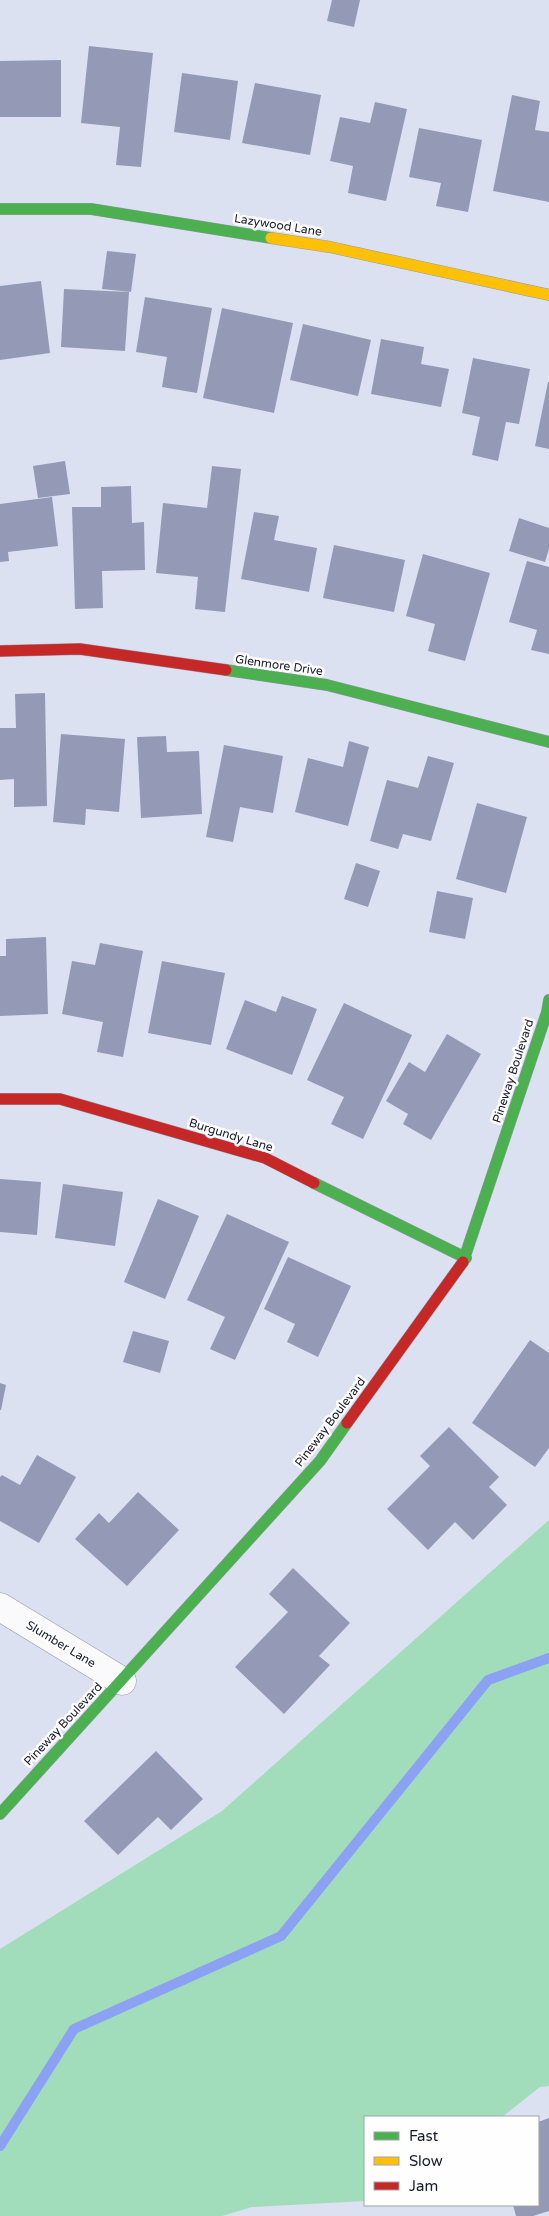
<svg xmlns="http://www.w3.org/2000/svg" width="549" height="2216" font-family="'Varela Round',sans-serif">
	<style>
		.green { fill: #a1ddba }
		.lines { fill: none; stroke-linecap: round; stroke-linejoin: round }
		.stream { stroke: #8ba1f4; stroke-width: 10 }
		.building { fill: #949ab6 }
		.street-casing { stroke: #979cab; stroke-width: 29 }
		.fast-casing { stroke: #979cab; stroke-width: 12 }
		.slow-casing { stroke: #979cab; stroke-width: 12 }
		.jam-casing { stroke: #979cab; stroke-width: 12 }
		.street { stroke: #fafafd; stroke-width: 28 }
		.fast { stroke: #4caf50; stroke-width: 11 }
		.slow { stroke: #ffc107; stroke-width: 11 }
		.jam { stroke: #c62828; stroke-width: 11 }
		.labels { text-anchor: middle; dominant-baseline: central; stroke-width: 5; stroke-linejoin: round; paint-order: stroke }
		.street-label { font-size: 12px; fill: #161b2c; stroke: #fefefe }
	</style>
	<rect width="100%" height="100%" fill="#dbe1f1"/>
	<path class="green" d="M549,1520v566l-9,1 -38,30h-137v84l-113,6 -30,9h-222v-267l222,-138z"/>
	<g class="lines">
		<path class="stream" d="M0,2146l74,-117 207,-93 207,-256 61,-22"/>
	</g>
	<path class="building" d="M332,0h28l-6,27 -27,-6z
		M89,46l64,7 -12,114 -25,-2 4,-38 -39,-4z
		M61,60v57h-61v-56z
		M182,73l56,8 -8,59 -56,-8z
		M255,83l66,12 -11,60 -68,-12z
		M512,95l28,6 -5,29 14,2v70l-56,-11z
		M375,102l32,7 -21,92 -38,-8 5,-27 -23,-5 10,-44 30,6z
		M419,128l63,12 -14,72 -32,-6 5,-23 -32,-6z
		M107,251l29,3 -5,38 -29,-3z
		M41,281l9,72 -50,7v-74z
		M64,289l65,3 -4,59 -64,-4z
		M145,297l67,11 -15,85 -35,-6 5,-30 -31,-5z
		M222,308l71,15 -19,90 -71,-15z
		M303,324l68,16 -13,56 -68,-16z
		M381,339l43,8 -3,17 28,5 -8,38 -70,-13z
		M473,358l57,11 -11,55 -13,-2 -8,39 -26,-6 8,-38 -18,-4z
		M548,382h1v67l-14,-3z
		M65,461l5,33 -32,4 -5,-32z
		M212,466l29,3 -16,143 -30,-3 3,-32 -42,-4 7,-70 44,5z
		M131,486l1,37 12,-1 1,48 -43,1 1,37 -28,1 -3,-102h29v-20z
		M52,497l6,49 -50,6 1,9 -9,1v-58z
		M254,512l25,4 -5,24 43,8 -8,44 -68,-13z
		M519,518l30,10v21l-4,13 -36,-11z
		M334,545l71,15 -11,52 -71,-14z
		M423,554l67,19 -25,88 -37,-10 7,-27 -29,-8z
		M527,561l22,6v87l-18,-4 6,-20 -28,-8z
		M45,693l2,113 -33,1v-28l-14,1v-52h16l-1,-34z
		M61,734l64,5 -6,73 -33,-3 -1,16 -32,-3z
		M166,736l1,16 32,-1 3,63 -61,4 -4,-81z
		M349,741l20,6 -21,79 -53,-14 13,-54 35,9z
		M224,745l59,11 -10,57 -33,-6 -7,35 -27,-5z
		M428,756l26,7 -23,78 -28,-7 -5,15 -28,-8 17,-61 31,8z
		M477,803l50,14 -21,76 -50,-14z
		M356,863l24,8 -12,36 -24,-8z
		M437,891l36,7 -8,41 -36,-7z
		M46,937l2,77 -48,2v-60h6v-17z
		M100,943l43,8 -20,106 -26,-5 6,-30 -41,-8 10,-53 23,4z
		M162,961l63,12 -14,72 -63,-12z
		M282,996l35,13 -25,66 -66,-26 19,-49 31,12z
		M344,1003l68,32 -49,104 -32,-15 13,-27 -37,-17z
		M447,1034l34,20 -50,86 -28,-16 5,-10 -22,-13 23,-39 16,10z
		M0,1179l41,3 -4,53 -37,-3z
		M63,1184l60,8 -8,54 -60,-8z
		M158,1199l41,17 -34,83 -41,-17z
		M227,1214l62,28 -54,118 -25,-11 15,-32 -38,-17z
		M288,1257l63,29 -33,71 -31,-15 8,-18 -31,-15z
		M133,1331l36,10 -9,32 -37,-11z
		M530,1340l19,13v95l-14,19 -63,-44z
		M0,1383l6,2 -5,25h-1z
		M449,1427l50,50 -10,10 18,18 -34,35 -18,-18 -27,28 -41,-41 43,-43 -10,-10z
		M37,1455l39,22 -37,66 -39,-22v-44l2,-2 18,10z
		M138,1492l41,38 -52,56 -52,-47 24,-26 10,10z
		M293,1568l57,55 -31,33 11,9 -46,49 -49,-47 53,-55 -19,-18z
		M156,1751l47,48 -32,31 -13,-13 -40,38 -34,-34z
		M549,2118v93l-16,5h-17l-3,-11h25v-83z"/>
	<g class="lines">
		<g class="street-casing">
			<path id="street" d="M0,1607l122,74"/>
		</g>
		<g class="fast-casing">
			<path id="fast" d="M0,209h91l180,29
				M226,670l101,15 222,57
				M314,1183l152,75
				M463,1262l84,-250 2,-12
				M0,1814l320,-353 27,-38"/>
		</g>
		<g class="slow-casing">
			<path id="slow" d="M271,238l59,9 219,48"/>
		</g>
		<g class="jam-casing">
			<path id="jam" d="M0,651l80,-2 146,21
				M0,1099h60l205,59 49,25
				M347,1423l116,-161"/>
		</g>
		<use href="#street" class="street"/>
		<use href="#fast" class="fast"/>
		<use href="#slow" class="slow"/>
		<use href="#jam" class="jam"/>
	</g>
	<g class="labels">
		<g class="street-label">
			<text transform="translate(278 225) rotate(9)">Lazywood Lane</text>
			<text transform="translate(279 665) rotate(8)">Glenmore Drive</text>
			<text transform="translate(513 1071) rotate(-72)">Pineway Boulevard</text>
			<text transform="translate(231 1135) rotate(17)">Burgundy Lane</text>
			<text transform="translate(330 1422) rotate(-53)">Pineway Boulevard</text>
			<text transform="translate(61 1644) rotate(31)">Slumber Lane</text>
			<text transform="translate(63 1724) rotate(-47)">Pineway Boulevard</text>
		</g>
	</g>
	<rect x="364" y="2116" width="175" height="90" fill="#fefefe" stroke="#a1a3aa"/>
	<rect x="374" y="2132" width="25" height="8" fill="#4caf50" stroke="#a1a3aa"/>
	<text x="409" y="2141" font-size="15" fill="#161b2c">Fast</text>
	<rect x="374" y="2157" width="25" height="8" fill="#ffc107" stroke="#a1a3aa"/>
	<text x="409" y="2166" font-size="15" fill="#161b2c">Slow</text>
	<rect x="374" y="2182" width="25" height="8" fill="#c62828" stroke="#a1a3aa"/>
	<text x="409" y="2191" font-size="15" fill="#161b2c">Jam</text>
</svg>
